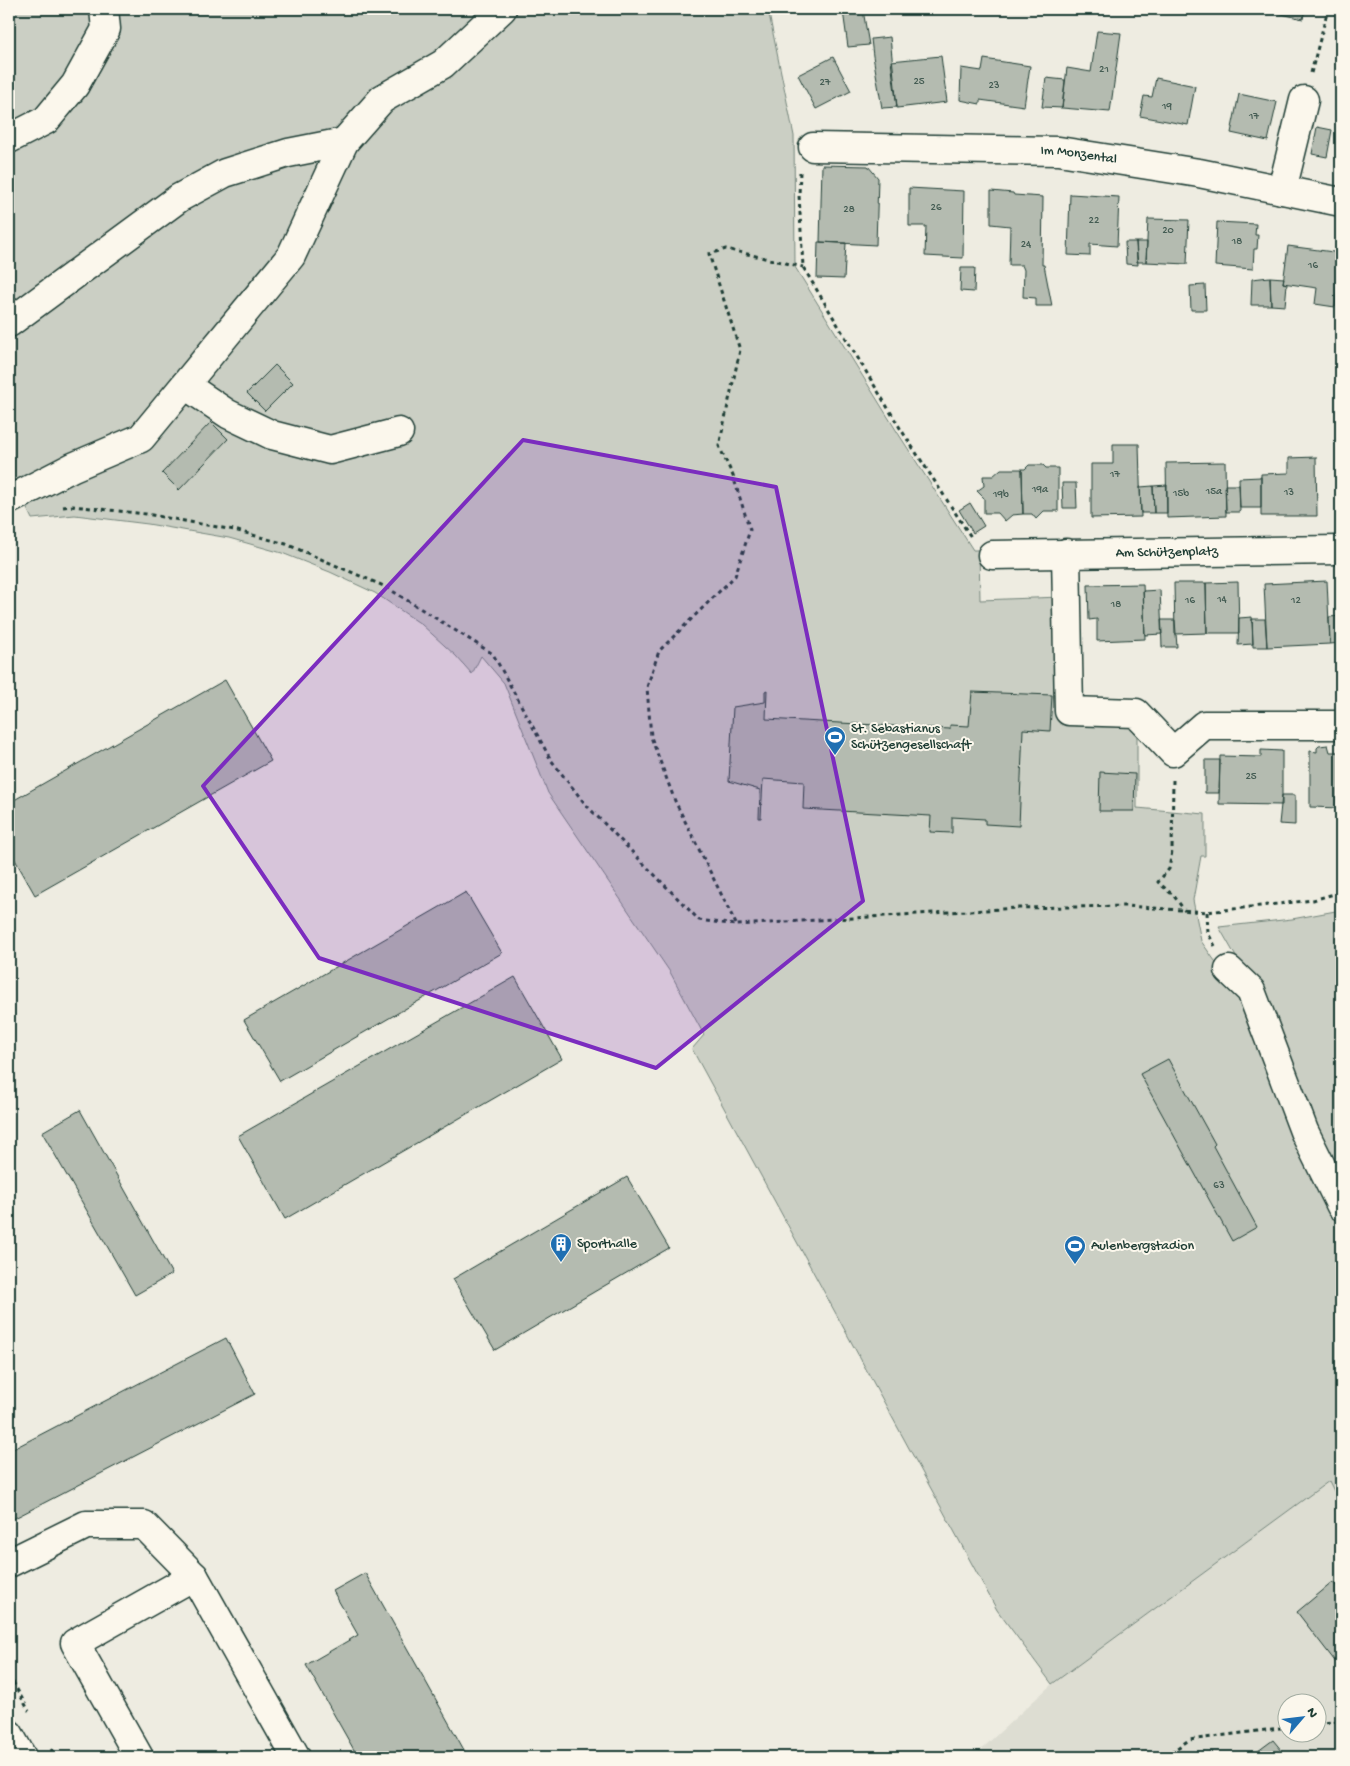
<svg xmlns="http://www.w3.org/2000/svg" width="1350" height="1766" font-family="'Gochi Hand',sans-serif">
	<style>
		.built { fill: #ddddd2; fill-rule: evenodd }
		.green { fill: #cbcfc4; stroke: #75867c }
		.building { fill: #b4bbb0; stroke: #1f3d34 }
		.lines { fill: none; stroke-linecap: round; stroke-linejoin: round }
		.minor-casing { stroke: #1f3d34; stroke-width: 31 }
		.path { stroke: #1f3d34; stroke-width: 3; stroke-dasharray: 4 4; stroke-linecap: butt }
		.minor { stroke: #fbf7ec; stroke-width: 28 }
		.marked { fill: #7b2cbf; fill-opacity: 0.2; stroke: #7b2cbf; stroke-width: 4; stroke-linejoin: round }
		.labels { text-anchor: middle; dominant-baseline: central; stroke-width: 4; stroke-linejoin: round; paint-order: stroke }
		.number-label { font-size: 11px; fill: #445c53 }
		.street-label { font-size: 14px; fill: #1f3d34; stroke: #fbf7ec }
		.poi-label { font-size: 14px; fill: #1f3d34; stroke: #fbf7ec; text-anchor: start }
	</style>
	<rect width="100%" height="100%" fill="#eeece1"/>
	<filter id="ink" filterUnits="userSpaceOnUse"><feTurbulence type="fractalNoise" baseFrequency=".02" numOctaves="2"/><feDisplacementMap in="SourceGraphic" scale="10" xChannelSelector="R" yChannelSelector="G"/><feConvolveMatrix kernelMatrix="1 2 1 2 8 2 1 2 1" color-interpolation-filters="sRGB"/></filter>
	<g filter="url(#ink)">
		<path class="built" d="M1329,1481l12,24v252h-368l79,-73zM1288,1704h30v30h-30z"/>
		<path class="green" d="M9,9h759l26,127 1,131 101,163 77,120h6l1,50 81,-3 3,121 73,2v88l68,6v42h-4l-8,44 8,41 21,30 17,-9 -20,-35 73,-8 49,-9v595l-12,-24 -277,203 -55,-74 -305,-561 12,-14 -34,-63 -122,-179 -44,-110 -23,-27 -9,18 -16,-18 -35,-32 -46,-31 -45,-21 -48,-19 -53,-15 -81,-14 -73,-9 -43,4 -23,-48z"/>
		<path class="building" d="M1260,9h45l-2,10z
			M863,10l6,35 -21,2 -5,-36z
			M1097,31l24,2 -11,79 -48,-4 5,-40 24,4z
			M890,37l7,70 -15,1 -9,-52 -2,-17z
			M941,56l6,46 -50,6 -6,-47z
			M833,57l18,34 -35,18 -18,-34z
			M984,59l46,7 -6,40 -44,-6v4l-20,-4 1,-32 21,3z
			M1046,78l19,2 -3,28 -20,-1z
			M1156,78l39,8 -7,39 -48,-9 4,-20 8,1z
			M1239,94l38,8 -9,39 -37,-8z
			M1317,127l15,3 -5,27 -15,-3z
			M822,165l46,1 10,12 -2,67 -56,-3z
			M909,188l55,3 -1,67 -38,-2 1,-30h-17z
			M991,191l22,2 1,2 29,2 -1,68h2l8,41h-16v-8l-13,-1 1,-27 -2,-5h-13l1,-39 -19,-2z
			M1070,194l49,3 -2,49 -27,-2v12l-22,-1z
			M1148,219l41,1 -2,44 -41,-2z
			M1217,222l39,2 -1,11h3l-1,14h-3l-1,20 -38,-3z
			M818,242l28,1 -2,36 -27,-1z
			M1125,242h11l2,23 -12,-1z
			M1136,242h11l-1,20h-9z
			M1288,246l53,7 -6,54 -20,-3 2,-16 -34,-5z
			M961,268h14l-1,24 -14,-1z
			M1270,277l1,28h-20l1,-26z
			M1270,277l14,1 -1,5 4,1 -2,22 -14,-1z
			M1205,285l1,25h-15l-1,-24z
			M275,365l18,18 -28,28 -18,-18z
			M211,422l17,17 -49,51 -17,-17z
			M1113,444h26l2,73 -50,1v-54h22z
			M1316,457l1,59h-56v-42l28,-1v-15z
			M1225,462l1,54 -59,2 -1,-55z
			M1029,465h14l3,3h12v43h-14l-8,8 -4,-5h-9l-1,-45h3z
			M1001,469h21l1,45 -11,1 -7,6 -7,-8h-14v-15l-7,-7 7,-5 -1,-10h10z
			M1261,477v31h-21l-1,-30z
			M1062,483h14l1,25h-14z
			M1167,485v28h-13l-1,-27z
			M1225,485h14l1,27h-14z
			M1153,486l1,27h-13l-1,-26z
			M970,503l14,23 -11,7 -14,-23z
			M1327,581l3,63 -63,3 -3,-63z
			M1238,582l1,51h-32l-1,-50z
			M1174,583h32l1,50 -32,1z
			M1143,584l2,55 -48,2v-22l-8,1 -1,-35z
			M1160,590l2,44 -17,1 -2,-44z
			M1341,616v27l-11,1 -1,-27z
			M1252,617l1,27 -15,1 1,-27z
			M1252,619h13l2,28h-14z
			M1161,620h14l2,27h-15z
			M225,680l46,81 -236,134 -26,-46v-46z
			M767,690l-1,29 184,10v-4l19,1 3,-34 80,3 -2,36 -27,-2 -4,97 -34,-2v-5l-33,-2v16l-22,-1 1,-16 -128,-7 1,-27 -41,-3 -2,39h-2l1,-28 -31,-9 4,-74 32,-5v-11z
			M1328,745l2,7h11v56l-31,-1v-56l7,1v-4l2,-2z
			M1261,750l21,1v54l-63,-1 1,-48 41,1z
			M1205,760h15l-1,33h-14z
			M1100,772l35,2 -1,37h-35z
			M1282,795h13v30l-16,-1z
			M466,892l36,61 -222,128 -36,-61z
			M515,977l47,82 -277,160 -47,-83z
			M1168,1059l47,85 -2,2 44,81 -25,14 -92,-167z
			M80,1110l92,164 -37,21 -93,-163z
			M627,1177l42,71 -174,102 -42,-71z
			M226,1338l29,56 -246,127v-70z
			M365,1573l103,184h-110l-52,-92 52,-30 -25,-44z
			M1333,1582l8,10v77l-44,-57z
			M1273,1740l14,17h-37z"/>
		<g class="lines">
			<g class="minor-casing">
				<g id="minor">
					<path d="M9,139l37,-19 29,-35 31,-56 -2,-20"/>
					<path id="s1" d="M813,147l246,4 140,22 142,29"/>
					<path d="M1282,190l22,-90"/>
					<path d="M9,323l170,-125 46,-25 63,-20 56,-11"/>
					<path d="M185,385l43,29 44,21 58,15 69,-18"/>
					<path d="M9,500l64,-33 68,-29 150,-182 53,-114 38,-43 61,-35 59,-55"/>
					<path d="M1066,553l3,158 67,2 37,39 31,-27h137"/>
					<path id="s2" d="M992,555l349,-5"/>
					<path d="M1229,970l22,21 53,140 37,75"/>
					<path d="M9,1563l77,-38h58l50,51 102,181"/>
					<path d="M9,1734l13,23"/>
					<path d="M139,1757l-64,-114 119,-67"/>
				</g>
			</g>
			<path class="path" d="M1311,73l17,-64
				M800,172l-1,23 4,72 97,161 71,109
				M63,507l10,-1 73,8 88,16 52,14 100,43 107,67 58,106 35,45 113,115 37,5 281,-17 110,-2 80,6 106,-12 28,-8
				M1173,780l-1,71 -3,18 -11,13 16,14 11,15
				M1207,912l1,21 7,13
				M736,924l-61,-123 -24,-64 -4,-50 12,-36 76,-75 15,-46 -17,-54 -14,-30 21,-96 -31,-96 17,-5 77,18
				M9,1675l20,36
				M1318,1724l19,-3 4,3
				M51,1749l5,8
				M1164,1757l25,-17 99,-13"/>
			<use href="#minor" class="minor"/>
		</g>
	</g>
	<path class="marked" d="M523,440l253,47 87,414 -207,167 -337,-110 -116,-172z"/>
	<defs>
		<g id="stadium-pin" transform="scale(1.125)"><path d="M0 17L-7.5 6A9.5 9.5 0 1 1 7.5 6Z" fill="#1f6fb2" stroke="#fbf7ec"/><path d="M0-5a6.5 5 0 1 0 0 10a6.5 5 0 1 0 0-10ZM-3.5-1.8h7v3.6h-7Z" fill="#fff"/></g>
		<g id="building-pin" transform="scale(1.125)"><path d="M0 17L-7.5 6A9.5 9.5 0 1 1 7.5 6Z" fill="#1f6fb2" stroke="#fbf7ec"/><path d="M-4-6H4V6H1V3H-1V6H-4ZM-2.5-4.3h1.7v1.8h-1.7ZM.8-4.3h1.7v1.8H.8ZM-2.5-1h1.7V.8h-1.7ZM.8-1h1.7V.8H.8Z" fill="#fff"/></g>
	</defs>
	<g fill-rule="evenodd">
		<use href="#stadium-pin" x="835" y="737"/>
		<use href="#building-pin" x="561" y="1244"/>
		<use href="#stadium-pin" x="1075" y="1246"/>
	</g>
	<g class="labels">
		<g class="number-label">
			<text x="1104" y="70">21</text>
			<text x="919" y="82">25</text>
			<text x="825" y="83">27</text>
			<text x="994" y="86">23</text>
			<text x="1167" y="107">19</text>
			<text x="1254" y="117">17</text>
			<text x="936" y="208">26</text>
			<text x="849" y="210">28</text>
			<text x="1094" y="221">22</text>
			<text x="1168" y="231">20</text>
			<text x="1237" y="242">18</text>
			<text x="1026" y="245">24</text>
			<text x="1313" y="266">16</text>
			<text x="1115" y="475">17</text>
			<text x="1040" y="490">19a</text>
			<text x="1214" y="492">15a</text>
			<text x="1289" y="493">13</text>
			<text x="1181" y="494">15b</text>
			<text x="1001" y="495">19b</text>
			<text x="1222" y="600">14</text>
			<text x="1190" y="601">16</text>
			<text x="1296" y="601">12</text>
			<text x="1116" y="605">18</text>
			<text x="1251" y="777">25</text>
			<text x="1219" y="1186">63</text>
		</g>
		<g class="street-label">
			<text stroke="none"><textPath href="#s1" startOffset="266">Im Monzental</textPath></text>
			<text stroke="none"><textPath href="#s2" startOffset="175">Am Schützenplatz</textPath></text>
		</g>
		<g class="poi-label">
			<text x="851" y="729">St. Sebastianus<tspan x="851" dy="16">Schützengesellschaft</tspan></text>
			<text x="577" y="1244">Sporthalle</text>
			<text x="1091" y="1246">Aulenbergstadion</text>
		</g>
	</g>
	<rect width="1350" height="1766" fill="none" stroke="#fbf7ec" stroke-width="30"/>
	<rect x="15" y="15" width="1320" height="1736" fill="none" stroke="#1f3d34" stroke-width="2" filter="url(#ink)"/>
	<g transform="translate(1302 1718) rotate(62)"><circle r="24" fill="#fbf7ec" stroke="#a3ada2"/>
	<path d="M0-4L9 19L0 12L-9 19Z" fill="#1f6fb2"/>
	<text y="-8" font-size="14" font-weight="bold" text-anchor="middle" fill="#1f3d34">N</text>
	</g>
</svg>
